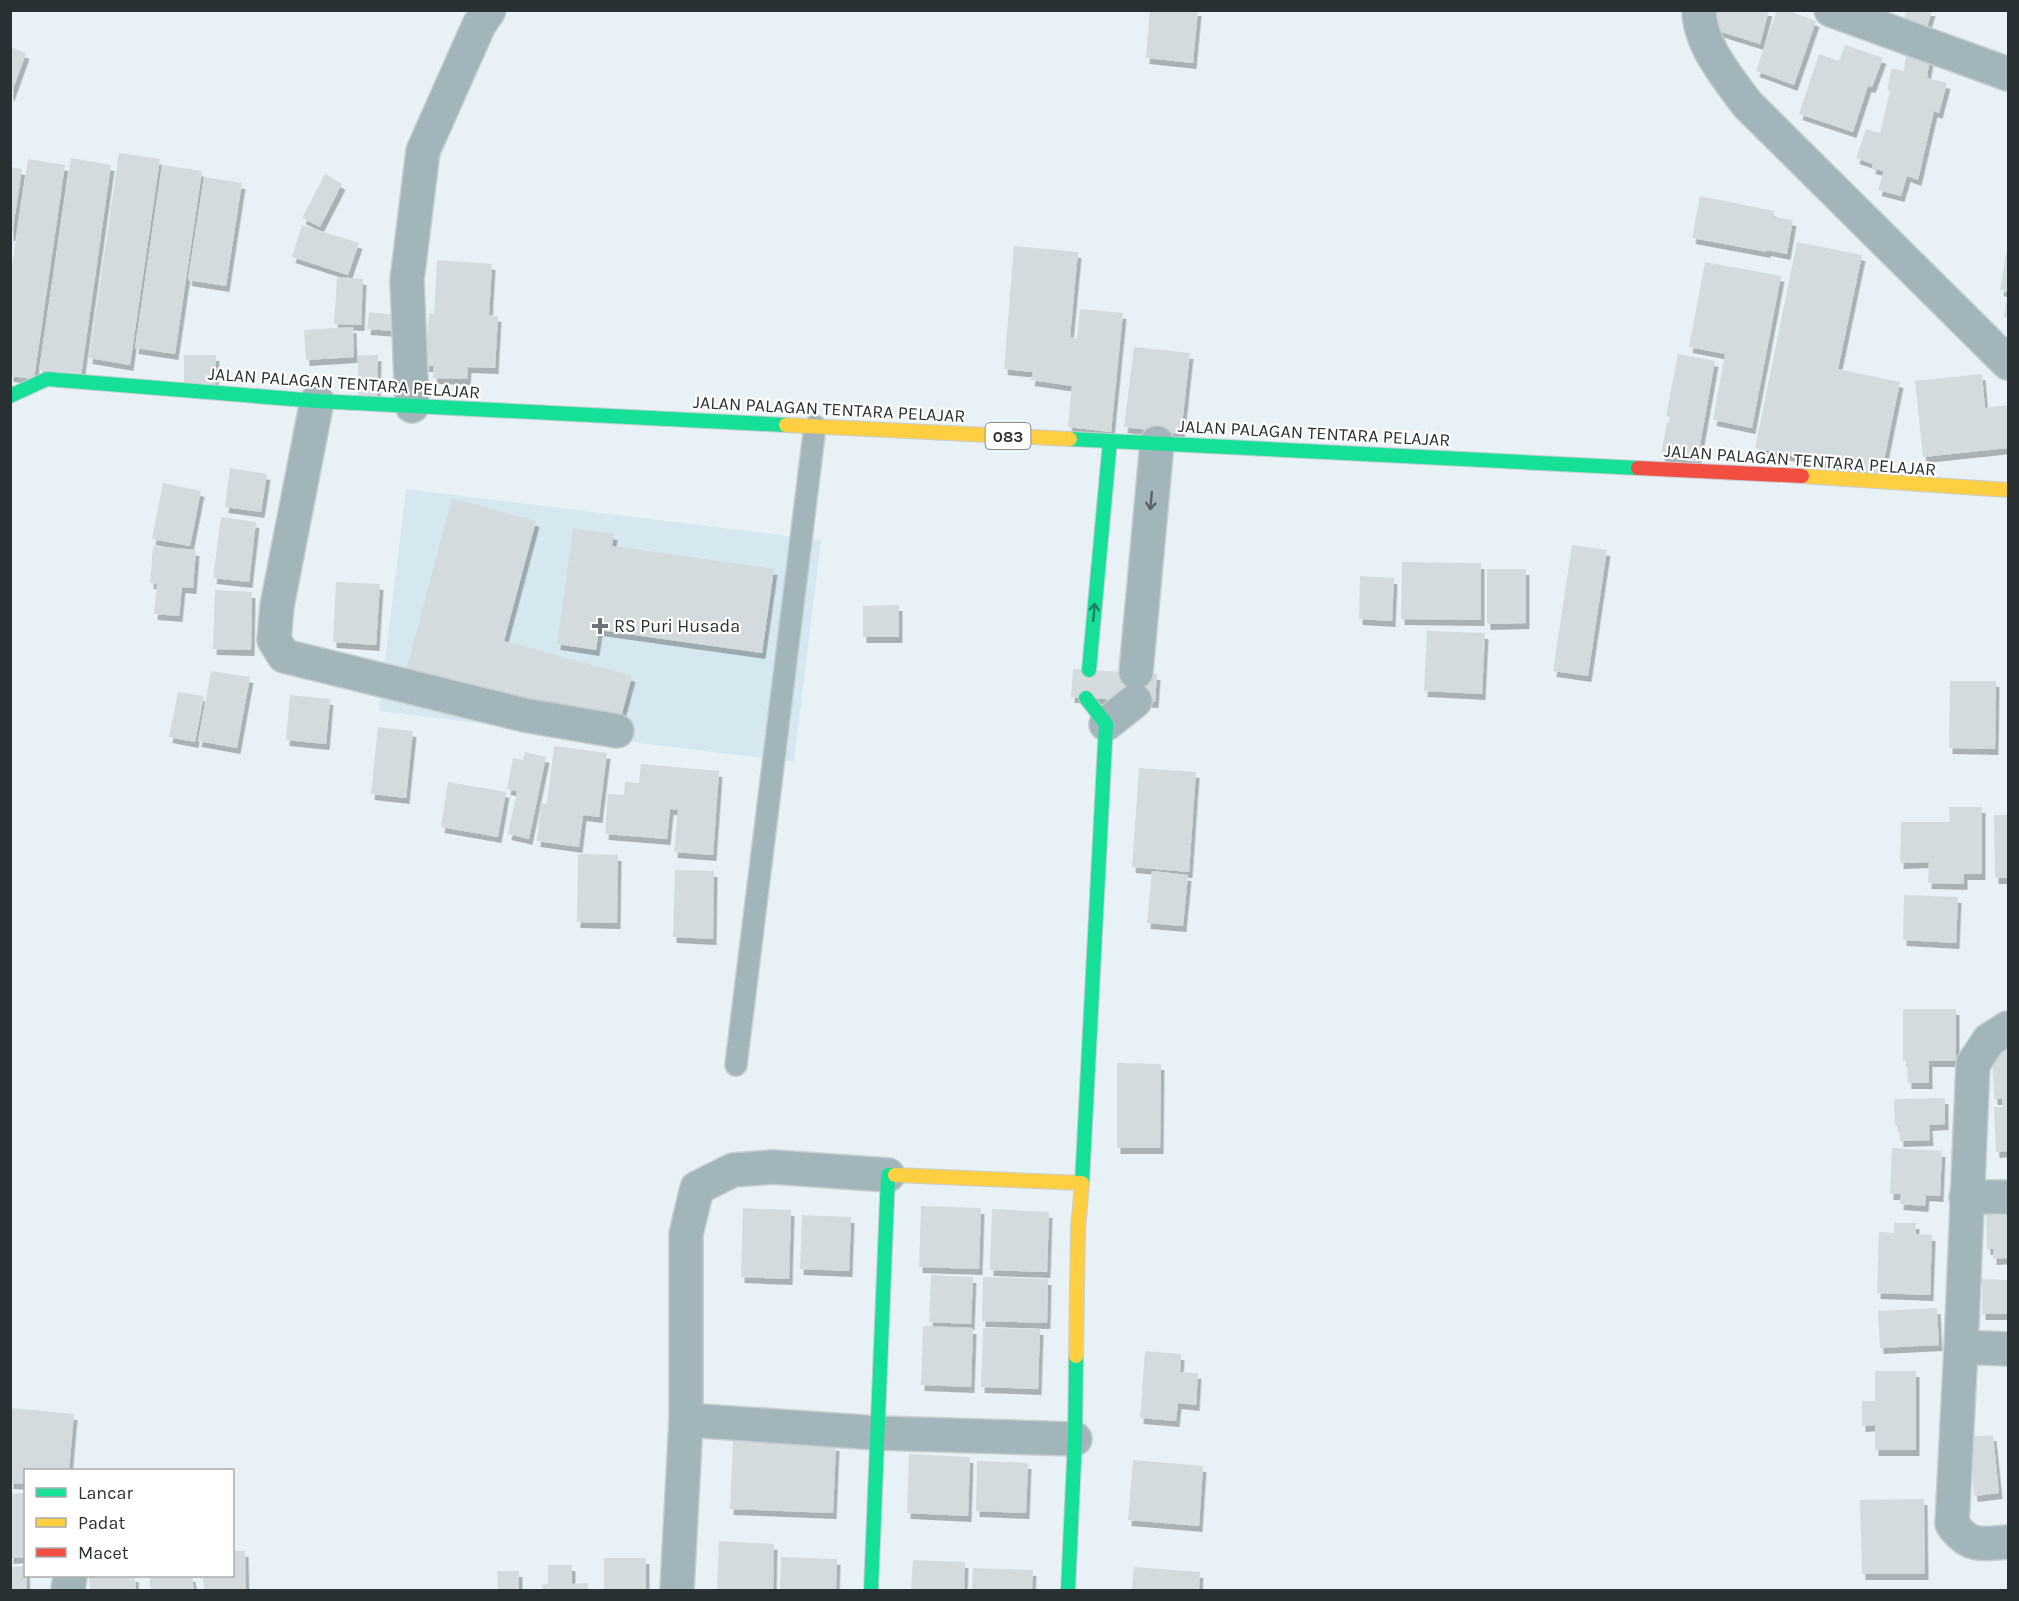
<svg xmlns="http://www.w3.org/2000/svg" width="2019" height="1601" font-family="Karla,sans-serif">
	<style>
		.built { fill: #d5e8f0 }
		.building { fill: #d3dbde; filter: url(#shadow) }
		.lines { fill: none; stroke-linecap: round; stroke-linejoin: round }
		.lane-casing { stroke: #c6ced2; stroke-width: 24 }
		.street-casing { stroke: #c6ced2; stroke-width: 36 }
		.fast-casing { stroke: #c6ced2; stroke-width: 16 }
		.slow-casing { stroke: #c6ced2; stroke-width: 16 }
		.jam-casing { stroke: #c6ced2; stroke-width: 16 }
		.lane { stroke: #a2b5ba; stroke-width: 21 }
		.street { stroke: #a2b5ba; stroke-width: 33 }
		.fast { stroke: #16e098; stroke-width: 14 }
		.slow { stroke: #ffcf43; stroke-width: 14 }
		.jam { stroke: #f24e42; stroke-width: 14 }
		.oneway { stroke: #596569 }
		.oneway2 { stroke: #207f60 }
		.poi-dot { fill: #6c7477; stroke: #fff; stroke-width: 2 }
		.labels { text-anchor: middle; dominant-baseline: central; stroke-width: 4.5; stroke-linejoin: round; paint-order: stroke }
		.shield { fill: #fff; stroke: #696e70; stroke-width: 1.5 }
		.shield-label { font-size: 16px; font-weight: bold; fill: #293033 }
		.street-label { font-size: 18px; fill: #293033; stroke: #fff }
		.poi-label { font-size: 18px; fill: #293033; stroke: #fff; text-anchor: start }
	</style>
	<defs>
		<filter id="shadow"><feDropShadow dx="3.5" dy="6" stdDeviation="0" flood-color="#0004"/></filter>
	</defs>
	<rect width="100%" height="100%" fill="#e8f2f6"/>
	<path class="built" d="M406,489l415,51 -27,222 -415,-51z"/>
	<path class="building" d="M1150,10h48l-5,53 -47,-5z
		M1717,10h52l-9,34 -48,-15z
		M1777,10h10l29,11 -22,64 -38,-14z
		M1907,10h25l-5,17 -23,-7z
		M1845,45l38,13 -11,29 -4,-1 -15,46 -54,-18 20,-60 20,7z
		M10,47l16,6 -15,42h-1z
		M1906,54l24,4 -3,20 20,5 -8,30 -5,-2 -16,69 -11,-4 -6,20 -23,-6 6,-19 -12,-3 1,-4 -17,-6 10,-29 14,4 10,-42 -3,-1 5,-22 12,3z
		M119,153l41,6 -30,206 -41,-7z
		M71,158l40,7 -30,211 -42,-6z
		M28,159l37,6 -31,214 -24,-3v-96z
		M162,165l40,6 -27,183 -40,-6z
		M10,167l12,2 -10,66h-2z
		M325,174l17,10 -22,43 -18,-9z
		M204,177l38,6 -16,103 -38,-6z
		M1700,196l74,15v6l19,3 -6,34 -20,-4v2l-75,-14z
		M302,225l57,18 -11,32 -56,-18z
		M1797,242l65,13 -24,114 62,13 -19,93 -126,-27z
		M1014,246l64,6 -8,85 7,1 3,-29 43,4 -12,119 -43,-5 4,-41 -41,-6 2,-8 -29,-3z
		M2007,249h1v43l-8,-2z
		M437,260l55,4 -3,51 9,1 -3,52 -27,-1 -1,12 -34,-1 1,-12h-9l4,-53 5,1z
		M1705,262l76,14 -29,152 -39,-8 12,-66 -36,-7z
		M337,277l26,2 -2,46 -27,-1z
		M2007,298l1,1v19l-4,-1z
		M369,312l26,3 -1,16 -27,-2z
		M353,327l1,30 -48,3 -2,-30z
		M1134,347l56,6 -9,81 -57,-7z
		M1678,354l37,7 -18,101 -36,-7 6,-33 2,1 1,-6 -4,-1z
		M184,355h32l-1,30 -31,-1z
		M378,355l-1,42h-19v-41z
		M1982,374l3,34 23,-3v43l-85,9 -8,-76z
		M230,468l37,6 -6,38 -36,-5z
		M163,483l38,8 -11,55 -38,-7z
		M452,498l84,23 -32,120 128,35 -14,52 -212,-57z
		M221,517l35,5 -7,60 -36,-4z
		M573,528l41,6 -2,12 162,23 -12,84 -163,-23 -3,20 -39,-6z
		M1572,545l35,5 -19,126 -35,-5z
		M153,546l43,4 -3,38 -11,-1 -3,29 -25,-2 3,-30 -7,-1z
		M1402,562l79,1v57l-80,-1z
		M1487,569h39v54l-39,1z
		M1360,576l34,2 -2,43 -33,-2z
		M336,582l44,2 -4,61 -43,-3z
		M215,590l37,2 -1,58 -38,-1z
		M899,605v32h-36v-31z
		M1427,631l58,2 -3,61 -58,-3z
		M1073,669l84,5 -2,28 -84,-5z
		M211,671l39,6 -13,71 -39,-7z
		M1950,681h46l-1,68 -46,-1z
		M178,692l26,4 -9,46 -26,-5z
		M290,695l40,4 -4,45 -40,-4z
		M378,727l35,4 -7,67 -35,-4z
		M554,746l53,7 -8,64 -16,-2 -4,32 -42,-6 4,-38 6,1z
		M525,752l21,5 -17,82 -21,-5 9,-43 -10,-2 6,-31 10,2z
		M641,764l78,7 -6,84 -39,-3 4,-42 -8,-1 -3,30 -62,-5 3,-40 16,1 1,-13 14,1z
		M1139,768l57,4 -7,100 -57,-5z
		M448,782l58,10 -8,45 -57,-10z
		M1949,807h33v67h-18v10l-36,-1 1,-21 -29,1 1,-41h49z
		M1994,815h14v63h-13z
		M578,854l40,1 -1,68 -40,-1z
		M675,870l39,1 -1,68 -40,-2z
		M1152,871l36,4 -5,51 -36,-3z
		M1904,895l54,2 -2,46 -53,-3z
		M1903,1009h53v52h-27v22h-21l-1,-22h-4z
		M2008,1046v105l-12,1 -2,-45h9l-1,-8h-8l-2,-43h8v-9z
		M1117,1063l44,1 -1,84h-43z
		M1945,1098v26l-16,1 1,15 -30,1 -1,-15h-4l-1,-27z
		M1892,1148l50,3 -2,45 -14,-1 -1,11 -25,-2 1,-10h-11z
		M921,1206l60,2 -2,61 -60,-2z
		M743,1208l48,2 -2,69 -48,-2z
		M992,1209l57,3 -2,60 -57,-2z
		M2008,1209v49l-15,1v-10h-6l-1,-39z
		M802,1215l49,2 -2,54 -49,-2z
		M1894,1223h22v11l16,1 -2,60 -53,-2 2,-61 15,1z
		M931,1275l42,2 -2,47 -42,-2z
		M983,1277l65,2 -1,44 -65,-2z
		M1982,1279l26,1v34h-26z
		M1937,1308l2,37 -59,3 -2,-37z
		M923,1326l50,2 -2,59 -50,-2z
		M983,1328l57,1 -2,60 -57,-2z
		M1145,1351l36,3 -1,18 18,1 -2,32 -18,-2 -2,18 -36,-3z
		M1875,1371h41v79h-41v-25l-13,1v-25h13z
		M10,1408l64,6 -5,56h-43v14l-16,-1z
		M1993,1435l6,58 -25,3 -5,-59z
		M733,1441l103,4 -3,68 -103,-4z
		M909,1454l61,3 -2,59 -61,-3z
		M1133,1460l70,6 -4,60 -71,-6z
		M977,1461l51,2 -2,50 -50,-2z
		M25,1493l1,64 -16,1v-64z
		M1924,1499l1,75h-63l-2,-74z
		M719,1541l55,3 -1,46h-56z
		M232,1551h13l1,39h-42l-1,-14h29z
		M781,1557l56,2 -1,31h-56z
		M604,1558h42v32h-42z
		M913,1560l52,2 -1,28h-53z
		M548,1565h24v19l16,-1v7h-45l-1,-5 6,-1z
		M26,1566l1,24h-17v-23z
		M1134,1567l66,5 -1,18h-67z
		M973,1568l60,2 -1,20h-60z
		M497,1571h22v19h-21z
		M89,1576h46l1,14h-46z
		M149,1576h43l2,14h-43z"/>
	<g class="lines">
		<g class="lane-casing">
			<path id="lane" d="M736,1065l79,-639"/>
		</g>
		<g class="street-casing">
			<path id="street" d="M1699,10c0,34 29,68 48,94l261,259
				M1831,10l177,64
				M317,401l-40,205 -3,34 10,16 240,59 93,16
				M412,406l-5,-126 16,-129 56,-126 10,-15
				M1136,672l21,-229
				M1106,724l29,-23
				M2008,1028l-19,12 -16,24 -12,283 -9,177c17,24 29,20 56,18
				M1966,1197h42
				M1961,1347l47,2
				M686,1420l192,13 197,6
				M68,1590l2,-14
				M677,1590l9,-170v-186l11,-46 36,-18 40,-3 115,8"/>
		</g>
		<g class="fast-casing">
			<path id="fast" d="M10,396l37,-17 270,22 469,24
				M1070,439l568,29
				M1089,670l21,-229
				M1082,1183l24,-459 -20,-26
				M871,1590l17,-415h7
				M1068,1590l7,-151 1,-83"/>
		</g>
		<g class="slow-casing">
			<path id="slow" d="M786,425l284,14
				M1802,476l206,14
				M895,1175l187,8 -4,46 -2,127"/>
		</g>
		<g class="jam-casing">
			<path id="jam" d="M1638,468l164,8"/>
		</g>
		<use href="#lane" class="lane"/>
		<use href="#street" class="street"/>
		<use href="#fast" class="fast"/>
		<use href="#slow" class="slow"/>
		<use href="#jam" class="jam"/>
	</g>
	<defs><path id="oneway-shaft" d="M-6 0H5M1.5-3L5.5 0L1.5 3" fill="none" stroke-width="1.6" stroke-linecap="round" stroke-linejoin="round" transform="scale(1.5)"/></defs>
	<use class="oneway" href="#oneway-shaft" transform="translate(1151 501) rotate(95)"/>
	<use class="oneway2" href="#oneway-shaft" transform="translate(1094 612) rotate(-85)"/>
	<path class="poi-dot" d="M597 617h6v6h6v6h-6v6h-6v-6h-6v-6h6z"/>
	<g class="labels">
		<rect class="shield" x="985.5" y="423" width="45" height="26" rx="4.5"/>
		<g class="shield-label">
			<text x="1008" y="436">083</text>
		</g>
		<g class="street-label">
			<text transform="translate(344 383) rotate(4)">JALAN PALAGAN TENTARA PELAJAR</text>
			<text transform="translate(829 409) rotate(3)">JALAN PALAGAN TENTARA PELAJAR</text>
			<text transform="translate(1314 433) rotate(3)">JALAN PALAGAN TENTARA PELAJAR</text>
			<text transform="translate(1800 460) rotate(4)">JALAN PALAGAN TENTARA PELAJAR</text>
		</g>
		<g class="poi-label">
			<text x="614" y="626">RS Puri Husada</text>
		</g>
	</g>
	<rect width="2019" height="1601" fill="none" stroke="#293033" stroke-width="24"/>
	<rect x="24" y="1469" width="210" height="108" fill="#ffffff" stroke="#a9acad" stroke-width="1.5"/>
	<rect x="36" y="1488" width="30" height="9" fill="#16e098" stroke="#a9acad" stroke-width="1.5"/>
	<text x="78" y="1499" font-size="18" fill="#293033">Lancar</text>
	<rect x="36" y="1518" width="30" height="9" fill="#ffcf43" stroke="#a9acad" stroke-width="1.5"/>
	<text x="78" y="1529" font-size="18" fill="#293033">Padat</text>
	<rect x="36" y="1548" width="30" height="9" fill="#f24e42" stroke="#a9acad" stroke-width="1.5"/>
	<text x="78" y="1559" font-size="18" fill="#293033">Macet</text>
</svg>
